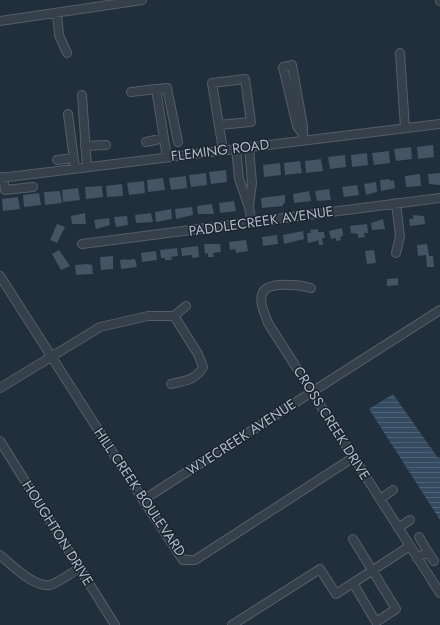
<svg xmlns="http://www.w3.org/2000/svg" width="440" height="625" font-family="Jost,sans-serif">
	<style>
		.water { fill: url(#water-rules) }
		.building { fill: #445462 }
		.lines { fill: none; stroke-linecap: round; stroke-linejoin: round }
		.minor-casing { stroke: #535e68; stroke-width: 10 }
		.minor { stroke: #35404b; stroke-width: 8 }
		.labels { text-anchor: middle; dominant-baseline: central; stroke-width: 3; stroke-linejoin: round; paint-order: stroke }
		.street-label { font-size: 14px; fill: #b0bbc7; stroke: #1a252f }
	</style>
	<defs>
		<pattern id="water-rules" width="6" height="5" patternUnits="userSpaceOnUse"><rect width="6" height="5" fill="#344b62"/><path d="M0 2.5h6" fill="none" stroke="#4f6377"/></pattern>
	</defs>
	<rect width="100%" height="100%" fill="#212e3b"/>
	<path class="water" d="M393,394l45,64 2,-1v63l-71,-111z"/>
	<path class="building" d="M433,145l1,12 -16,2 -1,-12z
		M411,147l1,12 -16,2 -2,-12z
		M389,151l1,12 -16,2 -2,-12z
		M367,153l1,12 -16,2 -1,-12z
		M345,155l1,12 -16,2 -2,-12z
		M321,159l2,12 -17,2 -1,-12z
		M300,161l2,12 -17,2 -1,-12z
		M280,163l1,12 -17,2 -1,-12z
		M226,170l1,12 -16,2 -2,-12z
		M206,173l1,12 -16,2 -2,-12z
		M440,173v12l-11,-1 -1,-10z
		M420,174l1,12 -15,1 -1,-11z
		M186,176l1,12 -16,2 -2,-12z
		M163,178l2,12 -17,2 -1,-12z
		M390,179v2l4,-1 1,8 -14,3 -1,-11z
		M144,181l1,12 -16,2 -2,-12z
		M376,182l1,10 -11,3 -2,-11z
		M122,184l1,12 -16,1 -1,-11z
		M357,185l2,10 -15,2 -2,-10z
		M102,186l1,11 -17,2 -1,-12z
		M78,188l2,12 -17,2 -1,-12z
		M329,189l2,11 -14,1 -2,-10z
		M60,191l2,12 -17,2 -1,-13z
		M309,191l2,10 -17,2 -1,-9z
		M39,193l2,12 -17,2 -1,-12z
		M285,195v8l-2,1v2l-21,2 -1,-10z
		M18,197l2,12 -17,2 -1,-12z
		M234,201l2,10 -16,2 -1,-10z
		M212,204l2,10h-16l-1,-8z
		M192,207l1,8 -17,4 -1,-10z
		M171,209l1,10 -16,3 -1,-10z
		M85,213l1,11h-14l-1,-8z
		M151,213l2,9 -17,1 -1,-8z
		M413,215l11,1 1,8 -15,2 -1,-7h4z
		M127,216l1,9 -12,2 -2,-10z
		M109,218l1,7 -14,4 -2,-9z
		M383,219l2,10 -13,1 -1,-7z
		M57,224l8,3 -8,16 -7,-3z
		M367,224l1,9h-4l1,4 -7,1v-4l-7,-1 -1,-7z
		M342,228l1,8 -3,1 1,3 -5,1v-3l-5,1 -2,-8z
		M318,229v3h6l1,6h-3l1,7h-4l-1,-6 -1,2 -9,2 -1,-10h4l-1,-3z
		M303,231l1,8 -20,5 -1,-9z
		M277,235l1,9 -15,2 -1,-9z
		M246,240l2,11 -12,2 -1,-4 -5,1 -1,-8z
		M204,244h16l1,8 -8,1 1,4h-6v-4l-3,1z
		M427,244l2,12h4l1,11h-7l-1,-12 -8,1 -1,-11z
		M198,246l1,11 -7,1v-3l-10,1 -1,-8z
		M177,248l1,8 -7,1 1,3h-7v-2h-4l-1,-8z
		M59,250l11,16 -9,4 -9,-16z
		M374,250l2,13 -9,1 -2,-13z
		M156,251l1,9 -15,2 -1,-9z
		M113,256v13l-12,1 -1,-13z
		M127,259v1l8,-1 2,8 -16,2 -1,-9z
		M87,264l5,1 1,9 -17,1 -1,-10z
		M398,278v7l-11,1v-7z"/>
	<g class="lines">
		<g class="minor-casing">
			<path id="minor" d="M440,0v1
				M57,13l2,22 8,18
				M0,21l142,-21
				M400,53l5,75
				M156,89l11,-1 11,54
				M131,92l25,-3 11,68
				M82,95l5,72
				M68,114l7,54
				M219,125l32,-3 -6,-43 -33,4 11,67
				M302,133l-5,-7 -14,-59 9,-2 11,61v14
				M146,142l18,-4
				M85,146l21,-1
				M249,147l3,36 -3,23
				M236,148l3,31 10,28 3,16
				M57,160l16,-2
				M3,177l2,13 28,-3
				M0,178l440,-54
				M396,203l4,33 -4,17
				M82,244l358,-46
				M0,276l143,224 40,60h12l159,-103
				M311,288c-10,-3 -42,-7 -48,4 -5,9 2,22 5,31l172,270
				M174,316l12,-10
				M0,388l100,-61 48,-11h26l24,38 5,13c-7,13 -18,14 -32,17
				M0,441l115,184
				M380,499l13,-9
				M143,500l297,-190
				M398,528l12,-8
				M419,537l9,15
				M0,555c12,10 37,36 53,29 9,-4 18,-11 27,-16
				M417,558l11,-6 6,9
				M353,583l23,39 20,-13 -43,-70
				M232,625l88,-56 16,25 74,-48"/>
		</g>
		<use href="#minor" class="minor"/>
	</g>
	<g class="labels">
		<g class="street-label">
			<text transform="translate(220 150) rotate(-7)">FLEMING ROAD</text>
			<text transform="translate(261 221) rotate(-8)">PADDLECREEK AVENUE</text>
			<text transform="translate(332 423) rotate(58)">CROSS CREEK DRIVE</text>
			<text transform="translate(241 437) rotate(-33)">WYECREEK AVENUE</text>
			<text transform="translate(140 492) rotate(56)">HILL CREEK BOULEVARD</text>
			<text transform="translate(58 533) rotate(58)">HOUGHTON DRIVE</text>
		</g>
	</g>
</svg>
